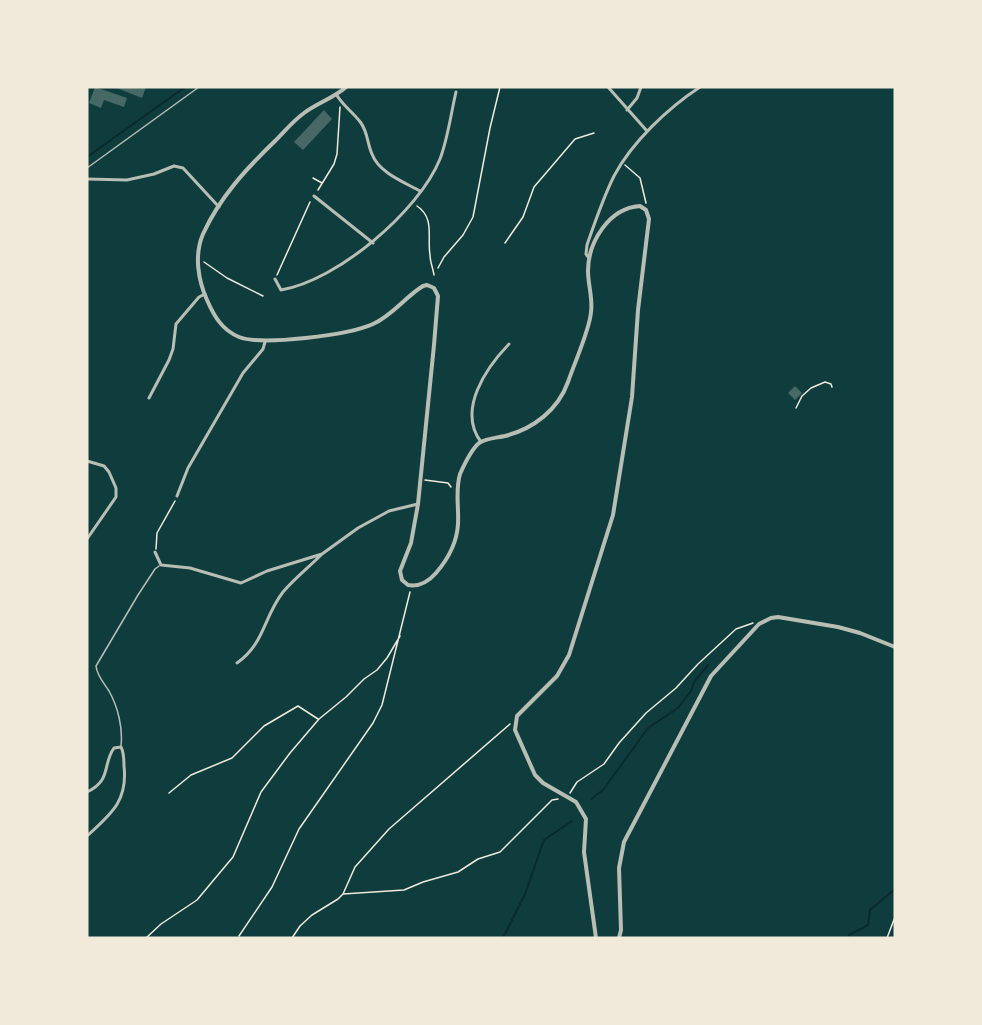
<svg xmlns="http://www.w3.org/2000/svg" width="982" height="1025" font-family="Poppins,sans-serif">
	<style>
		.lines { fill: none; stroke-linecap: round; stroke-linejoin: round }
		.stream { stroke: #0a2a2b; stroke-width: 2 }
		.building { fill: #486865 }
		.path { stroke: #f1e9da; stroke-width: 1.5 }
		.service { stroke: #b8beb3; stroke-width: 1.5 }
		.minor { stroke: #b8beb3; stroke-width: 3 }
		.tertiary { stroke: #b8beb3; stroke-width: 4 }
	</style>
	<rect width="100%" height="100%" fill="#0f3d3e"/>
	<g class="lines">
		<path class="stream" d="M87,157l98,-70
			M591,799l12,-9 45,-62 30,-20 13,-17 3,-9 14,-17
			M503,938l22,-44 19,-54 28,-19
			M848,938l1,-3 19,-10 2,-15 25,-21"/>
	</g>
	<path class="building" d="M95,87l32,11 -3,9 -20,-7 -3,8 -12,-5z
		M114,87h32l-4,11z
		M324,110l8,9 -29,31 -9,-8z
		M795,386l7,7 -7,7 -7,-7z"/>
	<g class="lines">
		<path class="path" d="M625,165l15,13 6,25
			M313,178l9,5
			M318,190l16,-26 3,-10 3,-47
			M417,206c18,12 10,31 13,49 0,7 3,13 4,20
			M505,243l18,-26 11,-30 41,-48 19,-6
			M204,262l23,16 36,18
			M438,268l6,-11 19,-22 10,-18 17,-89 10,-41
			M277,275l33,-73
			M796,408l6,-12 9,-8 14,-6 6,2 1,3
			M425,480l23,3 3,4
			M156,549l1,-16 18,-32
			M169,793l22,-18 41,-17 32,-32 34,-20 20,13
			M570,793l7,-11 27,-18 15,-21 27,-30 30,-25 22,-24 38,-35 17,-6
			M343,894l61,-4 19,-8 35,-10 20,-13 22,-7 52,-52 6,-1
			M239,936l33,-49 27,-58 74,-106 9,-18 28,-113
			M146,938l15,-14 36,-24 15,-18 21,-25 28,-65 29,-39 29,-34 27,-22 18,-18 13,-9 10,-12 13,-22
			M292,938l8,-12 12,-11 26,-16 5,-5 12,-27 34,-38 121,-105
			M887,938l8,-21"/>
		<path class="service" d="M87,168l112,-81
			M121,746c2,-18 -3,-39 -12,-55 -5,-8 -12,-15 -13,-25l42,-71 17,-26 4,-3"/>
		<path class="minor" d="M608,87l39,44
			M336,94c7,12 17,18 25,29 7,10 6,20 11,31 7,19 32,28 48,37
			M627,110l10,-12 4,-11
			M87,179l40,1 27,-6 20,-8 9,2 36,39
			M314,196l59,47
			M589,258l-3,-4 1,-9c8,-23 16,-47 27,-69 18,-34 54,-68 86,-89
			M275,279l6,11c56,-9 138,-79 159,-131 8,-21 11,-46 16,-67
			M149,398l20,-38 4,-11 3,-25 23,-27 6,-3
			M481,442c-24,-32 5,-74 28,-98
			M87,461l17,5 5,6 7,16v9l-29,42
			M177,496l11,-28 55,-95 20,-24 2,-7
			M155,552l6,13 29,3 51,15 26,-12 55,-17 36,-26 31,-17 29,-7
			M237,663c28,-20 26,-45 46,-71 11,-13 26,-25 38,-37
			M87,792c25,-12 15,-27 27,-44l7,-1c3,6 3,12 3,19 4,35 -13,48 -37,70"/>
		<path class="tertiary" d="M346,87c-12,11 -29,16 -42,26 -11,8 -20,19 -29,28 -29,28 -55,56 -72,93 -9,21 -5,46 4,66 7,16 15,30 32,37 23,9 110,-2 134,-13 20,-9 32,-27 50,-38l4,-1 7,3 4,8 -4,49 -16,159 -7,39 -11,28 2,9 6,5c11,2 21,-4 28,-12 12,-14 21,-30 22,-49 1,-17 -3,-33 2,-50 4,-9 11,-24 19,-31 8,-5 17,-5 26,-7 28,-7 53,-26 63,-54 6,-18 22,-53 23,-70 2,-14 -3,-27 -3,-41 0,-29 21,-63 52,-65l6,4 3,9 -11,91 -6,87 -19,118 -44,140 -12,21 -40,40 -2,14 20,45 8,8 33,19 10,17 -2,33 12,86
			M619,938l2,-8 -2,-62 5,-26 87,-166 48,-52 12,-6 7,-1 60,10 22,6 35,14"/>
	</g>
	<rect width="982" height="1025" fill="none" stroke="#f1e9da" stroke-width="177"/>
</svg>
